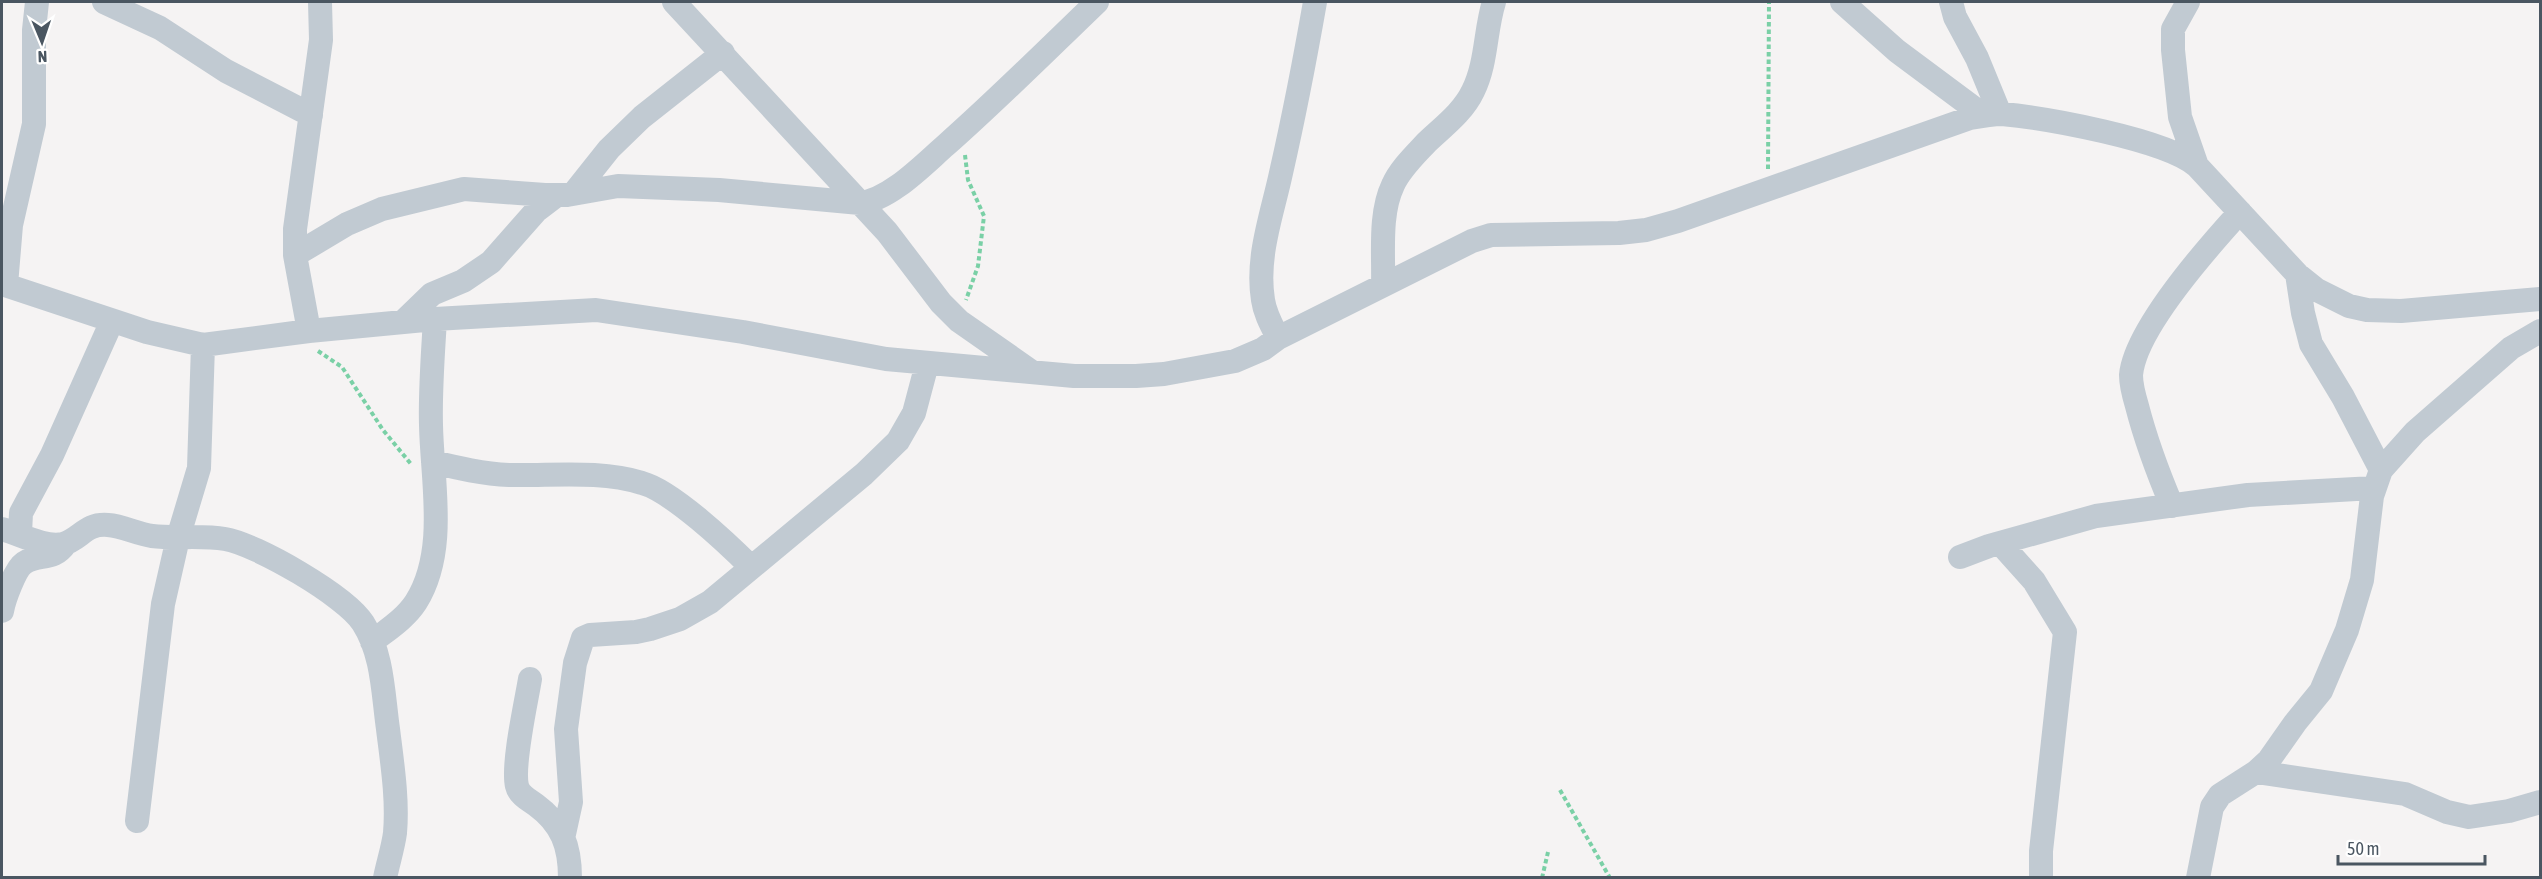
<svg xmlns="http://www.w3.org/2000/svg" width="2542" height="879" font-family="'Asap Condensed',sans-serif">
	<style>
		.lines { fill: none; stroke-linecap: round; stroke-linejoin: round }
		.path { stroke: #7ad0a6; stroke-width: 4; stroke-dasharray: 4.5 3; stroke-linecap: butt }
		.minor { stroke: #c1cad2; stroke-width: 24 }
	</style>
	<rect width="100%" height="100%" fill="#f5f3f3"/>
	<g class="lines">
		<path class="path" d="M965,155l3,25 16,36 -6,50 -12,34
			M1768,169l1,-167
			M318,351l24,16 41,63 28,34
			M1560,790l50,88
			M1542,878l6,-26"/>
		<path class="minor" d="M104,2l56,26 66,43 85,44
			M674,2l213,230 54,71 18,18 73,51
			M1842,2l55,49 86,64
			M1951,2l4,15 22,41 23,56
			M2188,2l-15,27v21l7,67 17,49
			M574,193l35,-44 33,-32 81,-64
			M295,255l52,-31 35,-15 82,-20 81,6h22l51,-9 101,4 141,13c30,-3 64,-39 86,-58 52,-46 101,-95 151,-143
			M2297,274l6,39 8,31 32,53 38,73
			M2,284l145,48 56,13 106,-14 126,-12 161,-9 147,22 143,27 188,17h62l28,-2 71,-13 28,-12 15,-11 194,-97 19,-6 128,-2 27,-3 32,-9 292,-103c11,-2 22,-4 32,-4 43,4 163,25 195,52l100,108 20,16 32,16 18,4 34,1 139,-12
			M6,285l5,-60 23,-101v-94l3,-28
			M1383,285c1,-31 -4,-71 10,-100 7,-16 22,-30 34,-43 17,-16 36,-30 46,-51 14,-28 12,-61 21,-89
			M403,322l29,-28 31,-13 28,-19 45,-51 21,-16
			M309,331l-14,-76v-26l26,-189 -1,-38
			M1278,338c-6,-12 -13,-24 -15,-38 -7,-43 9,-85 18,-127 13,-57 24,-114 34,-171
			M433,462c25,6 50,12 76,13 44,1 91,-5 133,8 30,8 86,61 109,84
			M2172,506c-14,-33 -26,-65 -35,-100 -3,-10 -6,-21 -6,-31 4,-46 78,-129 109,-163
			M2,529c18,5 42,19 61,15 18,-5 22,-21 45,-19 15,1 29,9 44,11 24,3 49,-1 73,3 31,5 121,57 138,84 20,31 20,71 25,106 4,33 10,70 7,104 -2,15 -7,30 -10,45
			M20,534l1,-21 31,-58 60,-134
			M2000,543l34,38 31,51 -24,219v27
			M1960,557l29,-11 107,-30 152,-21 126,-7
			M2,611c2,-11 13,-42 22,-48 16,-11 28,0 42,-20
			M372,642c15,-12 33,-23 44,-40 32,-51 16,-121 15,-177 -1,-35 2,-71 4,-106
			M530,679c-4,24 -18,86 -13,107 2,9 12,14 19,19 26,19 34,41 34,73
			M2256,772l149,22 42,18 22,5 40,-6 31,-9
			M137,821l26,-217 15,-66 21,-70 4,-123
			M564,834l7,-32 -5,-73 9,-66 8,-25 7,-3 46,-3 14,-3 30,-10 30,-17 154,-128 34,-33 16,-28 13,-49
			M2198,878l14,-71 8,-12 36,-23 13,-12 26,-37 26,-32 26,-61 15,-50 10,-84 9,-26 34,-38 96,-84 29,-17"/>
	</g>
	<rect width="2542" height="879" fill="none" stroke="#4a5661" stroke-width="6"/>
	<g transform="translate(42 42) rotate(178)" stroke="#ffffff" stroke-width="4.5" paint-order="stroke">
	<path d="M0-4.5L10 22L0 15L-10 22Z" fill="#4a5661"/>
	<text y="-9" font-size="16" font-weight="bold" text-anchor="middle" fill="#4a5661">N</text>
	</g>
	<path d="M2338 855v9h147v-9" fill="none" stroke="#4a5661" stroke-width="3"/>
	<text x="2347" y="855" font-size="18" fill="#4a5661" stroke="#ffffff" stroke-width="4.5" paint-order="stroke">50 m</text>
</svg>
